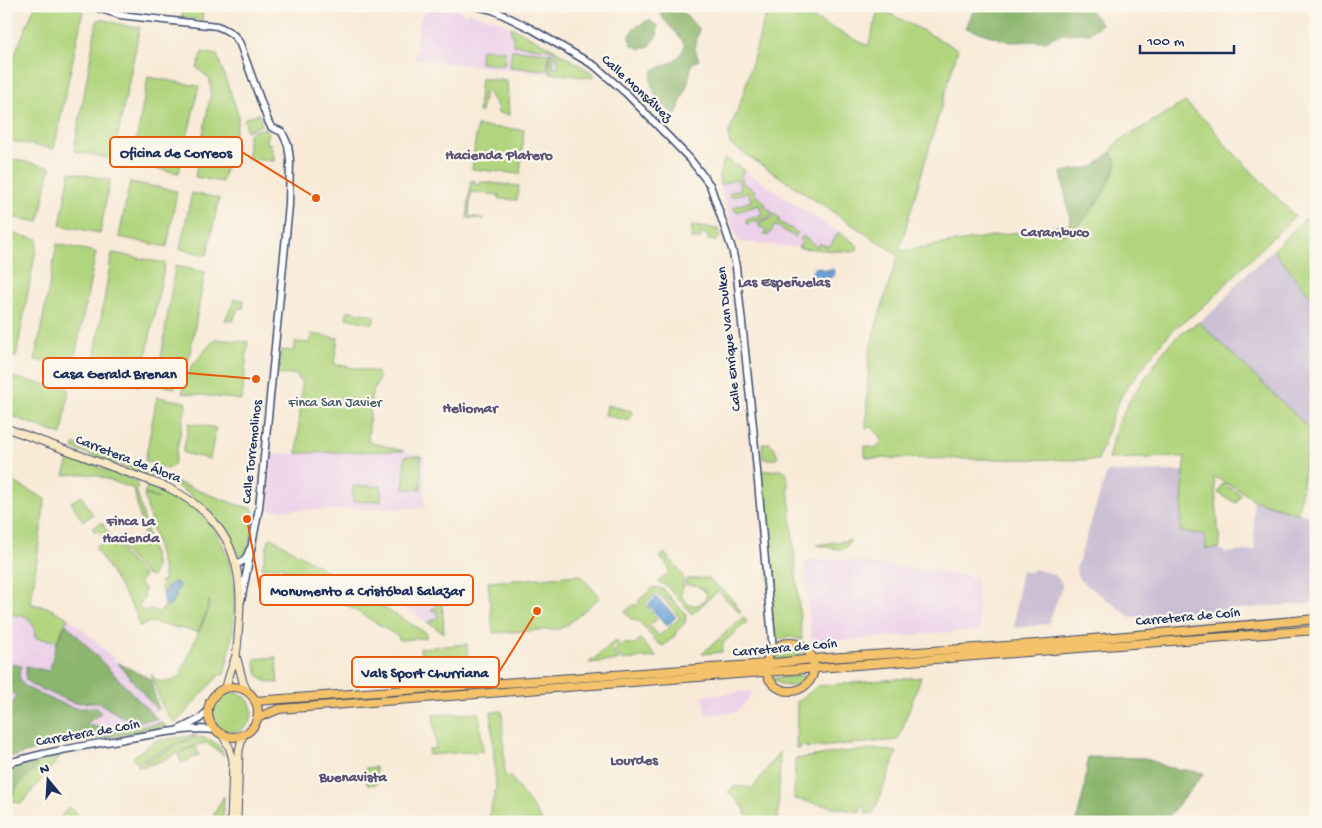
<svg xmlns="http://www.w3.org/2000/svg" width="1322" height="828" font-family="'Gochi Hand',sans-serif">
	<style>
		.built { fill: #ecd1e9 }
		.industrial { fill: #cbbfd4 }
		.green { fill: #b1d57e; stroke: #66826e }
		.forest { fill: #8cb66d; stroke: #547266 }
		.water { fill: #67a1d6; stroke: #41689a }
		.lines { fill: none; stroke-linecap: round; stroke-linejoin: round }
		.tertiary-casing { stroke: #3c4b70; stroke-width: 9 }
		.secondary-casing { stroke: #3c4b70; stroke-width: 9 }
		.primary-casing { stroke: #3c4b70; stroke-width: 10 }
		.tertiary { stroke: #fff; stroke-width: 6 }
		.secondary { stroke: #fae7c3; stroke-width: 7 }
		.primary { stroke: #f3c26a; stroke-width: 8 }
		.labels { text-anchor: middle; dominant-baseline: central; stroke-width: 4.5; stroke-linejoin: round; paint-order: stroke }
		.street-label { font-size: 14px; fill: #1b2f5e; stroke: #fbf7ec }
		.park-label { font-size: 14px; fill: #405866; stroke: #fbf7ec }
		.neighbourhood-label { font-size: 15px; font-weight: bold; fill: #5a5479; stroke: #fbf7ec }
		.leader { fill: none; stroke: #e8590c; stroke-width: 2 }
		.callout-dot { fill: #e8590c; stroke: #fbf7ec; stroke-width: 2 }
		.callout { fill: #fbf7ec; stroke: #e8590c; stroke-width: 2 }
		.callout-label { font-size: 15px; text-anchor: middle; font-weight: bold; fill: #1b2f5e }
	</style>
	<rect width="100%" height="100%" fill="#fbf7ec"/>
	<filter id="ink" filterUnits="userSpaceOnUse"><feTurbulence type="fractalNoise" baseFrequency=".02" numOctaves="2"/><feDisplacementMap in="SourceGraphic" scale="10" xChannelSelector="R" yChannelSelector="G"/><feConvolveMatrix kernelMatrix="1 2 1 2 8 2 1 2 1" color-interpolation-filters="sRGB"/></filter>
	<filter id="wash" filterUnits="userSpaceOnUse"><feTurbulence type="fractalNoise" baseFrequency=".0096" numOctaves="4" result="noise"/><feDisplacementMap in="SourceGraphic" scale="20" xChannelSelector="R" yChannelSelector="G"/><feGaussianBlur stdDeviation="1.12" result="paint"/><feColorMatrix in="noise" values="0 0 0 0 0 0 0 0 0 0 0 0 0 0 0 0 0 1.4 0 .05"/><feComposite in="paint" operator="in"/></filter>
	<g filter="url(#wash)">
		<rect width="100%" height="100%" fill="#f8ead7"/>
		<path class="built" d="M433,7l27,4 5,5 3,-4 31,9 75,40 20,13v4l-167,-17v-2l-12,1 3,-32 3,-10 6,-8z
			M724,159h3l129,85 2,2 -2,5 -3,1 -113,-10 -3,-4 -18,-55v-7z
			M404,451l20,5 1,52 -44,1v-2h-3l-1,2 -107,1v-56z
			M6,478l39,21 -14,105 16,3 21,11 27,22 23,23 32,16 9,31 -7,4 15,14 -119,18 -42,13z
			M835,559l141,18 4,53 -163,12 -6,-5 -6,-74 5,-3z
			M441,586l3,47 -56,-35 5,-8z
			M753,691l-12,17 -4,2v2l-32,3 -2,-19z"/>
		<path class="industrial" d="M1273,250l43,53v111l-6,15 -111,-107 19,-15 22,-27z
			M1184,471l-4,61 25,2 2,15 13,-1v2h3l1,3 31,-3 -2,-50 63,18v85l-182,14 -5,-1 -49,-36 -3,-5 -1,-5 31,-98z
			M1021,569l4,3h5l4,-3 15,4 7,3 5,6 1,5 -14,37 -34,4z"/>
		<path class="green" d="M35,6h31l17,5 -29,138 -48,-9v-65z
			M768,6h20l80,40 11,-38 79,41 -59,202 151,-24 13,8c24,-10 45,-47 54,-71l-6,-12 5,-9 69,-41 26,24 13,17 71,73 -49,47 -33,35 -15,13 -22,16 -14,15 -39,51 -10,21 -15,46 -229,-2 -4,-2v-10l10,2 7,-6 -2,-6 -8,-9 -6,1 3,-74 6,-25 23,-74 -168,-111 -2,-9 15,-40z
			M182,9l21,2 -1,9 -20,-2z
			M101,19l31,8h8l-27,132 -39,-8 23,-130z
			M511,27l41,21 42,26v4l-45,-5 1,-22 3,2 1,6 -1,7 4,1 2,-1 -3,-13 -5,-4 -38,-4v-11h-2z
			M481,49l24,2 -1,14 -24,-2z
			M512,50l37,3 -2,17 -37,-3z
			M202,52l15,3 22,61 -17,66 -27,-5 16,-85 -1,-13 -13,-11z
			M148,77l51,9 -20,87 -47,-9z
			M481,78l26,3 2,34 -11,-2 -1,-7 -10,-15h-2l-4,21h-3z
			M259,114l3,11 -16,6 -1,-13z
			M477,126l47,4 -4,44 -48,-5z
			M267,128l2,8 -3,1 2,7 2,-1 5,18 -27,-2v-24l5,-4z
			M6,158l44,9 -11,55 -33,-6z
			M725,158l19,12 -3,6 2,7 12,8 -1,3 12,9 -2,3 8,6 -2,5 -23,7 -1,-4 16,-6 -3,-9 -23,7 -2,-5 17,-6 -3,-9 -17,5 -2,-4 12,-4 -4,-10 -17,6 -1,-9z
			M70,172l40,8 -10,53 -40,-8z
			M471,180l4,1v3l5,1 1,-3 38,4 -2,14 -18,-1v-4l-28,-3 -2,24 15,3 -17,-1z
			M130,182l47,9 -10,56 -48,-10z
			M192,193l27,5 -12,57 -27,-6z
			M774,214l6,4 -2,3 20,12 -3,4 -20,-12 -7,11 -4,-2 2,-4 -4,-3 -2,1 -2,-5 14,-5z
			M1307,217l9,8v78l-43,-53z
			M692,226l26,3 2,8 -4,4 -8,-1v-5l-7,-1 -1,5h-9z
			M839,232l17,12 2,2 -2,5 -3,1 -55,-4 4,-6 -2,-2 3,-4 14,11 3,-4 6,3h4z
			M6,233l32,6 -22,118 -10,-2z
			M57,244l39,8 -23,115 -38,-7z
			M112,253l53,10 -25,123 -49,-9z
			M175,266l30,6 -16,86 -14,30 -18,-3z
			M235,299l9,1 -1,9 -5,-1 -5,13 -8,-1z
			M348,310l27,6 -2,8 -27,-6z
			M1199,322l111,107 -12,85 -45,-14 -10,-8 -29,-15 6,71 -14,1 -1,-15 -25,-2 5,-75 -77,2 9,-34 14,-27 38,-54 15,-13z
			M311,334l27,4 -4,26 42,8 3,6 -8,18 -3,46 36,9 -107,2 5,-70 -6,-9 -18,1 3,-25 13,1 1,-9 14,1z
			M215,339l33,3 -6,58 -60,-7 9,-26z
			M6,376l63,13 -7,46 -56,-21z
			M157,397l28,5 1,3 -12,59 -2,3 -5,2 -22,-8z
			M607,405l25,6 -3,10 -24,-6z
			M189,423l27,5 -6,31 -27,-6z
			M769,443l5,4 4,9 -2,3h-13l-1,-15z
			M75,444l80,29 -2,4 -79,-28 -1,-2z
			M405,456h16v33h-17z
			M75,458l63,24 -1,8 -41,-15 -11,-1 -21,1 5,-15z
			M783,470l4,3 15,167 -11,-3 -17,3 -15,-169z
			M163,477l74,28 15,3c6,12 -2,34 -7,46l-3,2 -3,-1c-7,-11 -11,-24 -20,-34 -15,-19 -36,-31 -56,-43z
			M6,478l39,21 -14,105 16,3 21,11 -11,23 -22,-3 -1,-11 -6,-10 -18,-3 -4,-8z
			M1222,484l19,10 -5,9 -18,-10z
			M148,485c14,5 29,11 41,19 55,38 51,114 35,170l-5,1 -44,49 -12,-16 -12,-34c7,10 21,10 29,1l27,-62 2,-13 -3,13 -8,19 -47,-10 -12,4 -3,-13 -41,-66 7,-3v-10l-3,-4 -3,3 -4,-5 10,-5 21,31 21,22 -5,6 6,8 -2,4 2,3 -7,10 9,5 3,-4 7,4 5,-1 3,-6 3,2 3,-2 6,-9 -1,-3 4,-7 -5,-5 -3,1 -2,4 -4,1v4l-4,1 -1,-5 2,-3 -3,-2 4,-3v-5l-20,-80 14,5 -14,-6z
			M381,486v15l-28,1v-16z
			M134,490l3,2 19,74 -4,11 -6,-2 -26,-28 24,-11z
			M81,496l12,19 -10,6 -12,-19z
			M272,538l69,42 -1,5 -45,4 -1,-16 -2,-2 -8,1 -1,-6 -21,2 7,-29z
			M850,540l-1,4 -6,6 -26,-5z
			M664,553c11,13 26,23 17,40v3l8,9h9l7,-5 2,-7 -11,-8h-10v-6l22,-1 23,20 9,12v3l-22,-22 -26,23 -26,-29 -8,-3 10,-8 1,-6 -9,-11z
			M580,575l20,22 -34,29 -7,3 -66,4 -5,-51z
			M439,586h2l3,47 -17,-11 6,-1v-2l5,-1 -1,-7h-5v-3h5l-1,-8h-4v-2l5,-1 -1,-6 3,-2z
			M654,587l9,2 23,26 -1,8 -9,9 -1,4 -12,10 -5,-3 -11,-12 4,-4 8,9 21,-18 -14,-16 5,-3 -2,-2 -4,4 -8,-8 -12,11 12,15 -11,10 -8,-8 -7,-2 -6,-7 9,-8 2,2 4,-3 -2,-2z
			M359,593l67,40v5l-27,2v-3l-67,-41z
			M743,617l4,5 -24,21 -1,9 -20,2z
			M640,639l16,18 -34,3 -7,-10 9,-7 10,2z
			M616,640l3,3 -7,7 8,10 -31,3z
			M467,644l2,27 -47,3 -2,-26z
			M788,648l7,1 10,8 -33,3 5,-8z
			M276,657l2,26c-17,0 -23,-8 -23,-24z
			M807,675c-8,13 -24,15 -34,3z
			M921,677l-23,63 -92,8v-3l-6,1v3l-4,-1 1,-46 21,-16z
			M212 712a20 20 0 1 1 40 0a20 20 0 1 1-40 0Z
			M502,711l3,66 5,-1 33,46h-55l8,-35 -5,-75z
			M479,713l4,38 -54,4v-6l7,-1 -3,-33z
			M196,735l-59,28 -4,-6 21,-16z
			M195,737c14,0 23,5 29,18l-18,-12c-25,4 -43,22 -68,24v-2z
			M195,746l4,9 -17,8 -4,-8z
			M881,749l16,3 -24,62 -8,-1 1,-6 -4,-1 -2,6 -66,-13 1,-40 46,-7z
			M780,751l-2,71h-30l-4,-14 -16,-16 7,-6 18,2z
			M58,756l2,1 -39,47 -11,-4 7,-13 20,-20 -2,-6z
			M376,767l1,17 -10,1 -1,-17z
			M224,796l-1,26h-11l2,-8z
			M69,807l16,15h-29z"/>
		<path class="forest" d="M665,6c15,0 24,13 34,23l-4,20 4,11 -7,3 -4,19 -12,33 -18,-13 -8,-22 3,-10c16,-6 24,-8 32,-24 -6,-14 -18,-19 -25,-33z
			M975,6h110l17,18 -12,9 -30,1 -14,7 -36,1 -44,-14z
			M649,20l9,6 -1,9 -8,12 -8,2 -9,-4 -3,-7 5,-10z
			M1111,152l6,12c-9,23 -30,61 -54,71l-13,-8 21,-3 -10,-52 32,-5z
			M66,624l86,90 6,5 -20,2 -18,-5 -22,-14 -24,1 -43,-18 -6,-7 1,-1v-11l23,5 8,-30z
			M6,663l16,3c-4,5 -4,14 3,20 4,4 44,21 51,22 6,1 14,-1 20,-1l5,6 -15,11c18,7 57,3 76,-2l5,6 -119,18 -42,13v-39l10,-25 -10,-4z
			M118,663l32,16 9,31h-2z
			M1088,757l57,1 21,9 38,6 -40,49h-88l8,-31z
			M35,761l2,6 -20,20 -7,13 -4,-1v-30z"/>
		<path class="water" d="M818,267l7,3 8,-1 2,6 -4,3 -5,-1 -6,3 -4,-1c-6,-4 -5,-10 2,-12z
			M175,582l4,4 -4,7 1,3 -6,9h-3l-2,-1 -2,-11 5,-1 -1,-4z
			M656,597l20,20 -9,9 -19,-21z"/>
	</g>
	<g filter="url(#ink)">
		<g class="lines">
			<g class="tertiary-casing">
				<path id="tertiary" d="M92,6l28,9 97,11c10,4 18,8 23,18l28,77 3,6 11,5 6,13 2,15 -1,45 -30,303 -18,93
					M476,6l17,4 37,18 65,38 31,27 64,66 20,26 22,64 4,18 17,159 20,224
					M236,565l9,-5 5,-11
					M178,730l20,-10 10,-9
					M6,764c38,-12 78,-18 118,-25 30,-5 62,-12 92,-9"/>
			</g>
			<g class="secondary-casing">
				<path id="secondary" d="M6,428l161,59c59,29 78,72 72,137 -1,10 -1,21 -3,31 -3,11 -8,21 -10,33
					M236,655l7,27 4,9
					M222,734l8,15 3,12 -2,61
					M237,822l2,-71 4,-17"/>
			</g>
			<g class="primary-casing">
				<path id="primary" d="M766 667a24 24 0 1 1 48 0a24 24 0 1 1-48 0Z
					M208 712a25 25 0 1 1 50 0a25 25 0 1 1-50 0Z
					M255,701l511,-37 47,-5 223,-15 280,-25
					M257,718l22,-9 1037,-79"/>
			</g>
			<use href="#tertiary" class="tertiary"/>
			<use href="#secondary" class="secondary"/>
			<use href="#primary" class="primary"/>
		</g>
	</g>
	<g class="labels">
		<g class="street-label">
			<text transform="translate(636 89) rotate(43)">Calle Monsálvez</text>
			<text transform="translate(730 339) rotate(-96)">Calle Enrique Van Dulken</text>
			<text transform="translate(253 452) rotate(-84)">Calle Torremolinos</text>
			<text transform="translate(128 460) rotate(21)">Carretera de Álora</text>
			<text transform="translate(1188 618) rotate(-5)">Carretera de Coín</text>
			<text transform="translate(785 649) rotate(-5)">Carretera de Coín</text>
			<text transform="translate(88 734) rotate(-10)">Carretera de Coín</text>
		</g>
		<g class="park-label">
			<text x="335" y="403">Finca San Javier</text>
		</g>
		<g class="neighbourhood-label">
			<text x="499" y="156">Hacienda Platero</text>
			<text x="1055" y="233">Carambuco</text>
			<text x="784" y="283">Las Espeñuelas</text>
			<text x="470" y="409">Heliomar</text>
			<text x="131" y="522">Finca La<tspan x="131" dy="17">Hacienda</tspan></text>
			<text x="634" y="761">Lourdes</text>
			<text x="353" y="778">Buenavista</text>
		</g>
	</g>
	<path class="leader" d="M316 198L242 152M256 379L187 373M247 519L260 590M537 611L499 672"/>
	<g class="callout-dot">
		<circle cx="316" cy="198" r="5"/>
		<circle cx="256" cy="379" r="5"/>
		<circle cx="247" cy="519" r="5"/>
		<circle cx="537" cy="611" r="5"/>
	</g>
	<g class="callout">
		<rect x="110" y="137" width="132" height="30" rx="5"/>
		<rect x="43" y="358" width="144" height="30" rx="5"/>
		<rect x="260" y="575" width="213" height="30" rx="5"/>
		<rect x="352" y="657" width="147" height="30" rx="5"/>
	</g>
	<g class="callout-label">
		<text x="176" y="157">Oficina de Correos</text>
		<text x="115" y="378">Casa Gerald Brenan</text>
		<text x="367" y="595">Monumento a Cristóbal Salazar</text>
		<text x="425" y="677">Vals Sport Churriana</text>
	</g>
	<rect width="1322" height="828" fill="none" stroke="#fbf7ec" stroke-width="25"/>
	<g transform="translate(48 780) rotate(342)" stroke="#fbf7ec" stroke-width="4" paint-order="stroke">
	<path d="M0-4L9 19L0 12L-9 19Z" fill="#1b2f5e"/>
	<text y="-8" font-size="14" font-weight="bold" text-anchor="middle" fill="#1b2f5e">N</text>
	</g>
	<path d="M1140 45v8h94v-8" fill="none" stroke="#1b2f5e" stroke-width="2.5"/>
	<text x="1147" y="45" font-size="15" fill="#1b2f5e" stroke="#fbf7ec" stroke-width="4" paint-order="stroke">100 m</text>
</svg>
